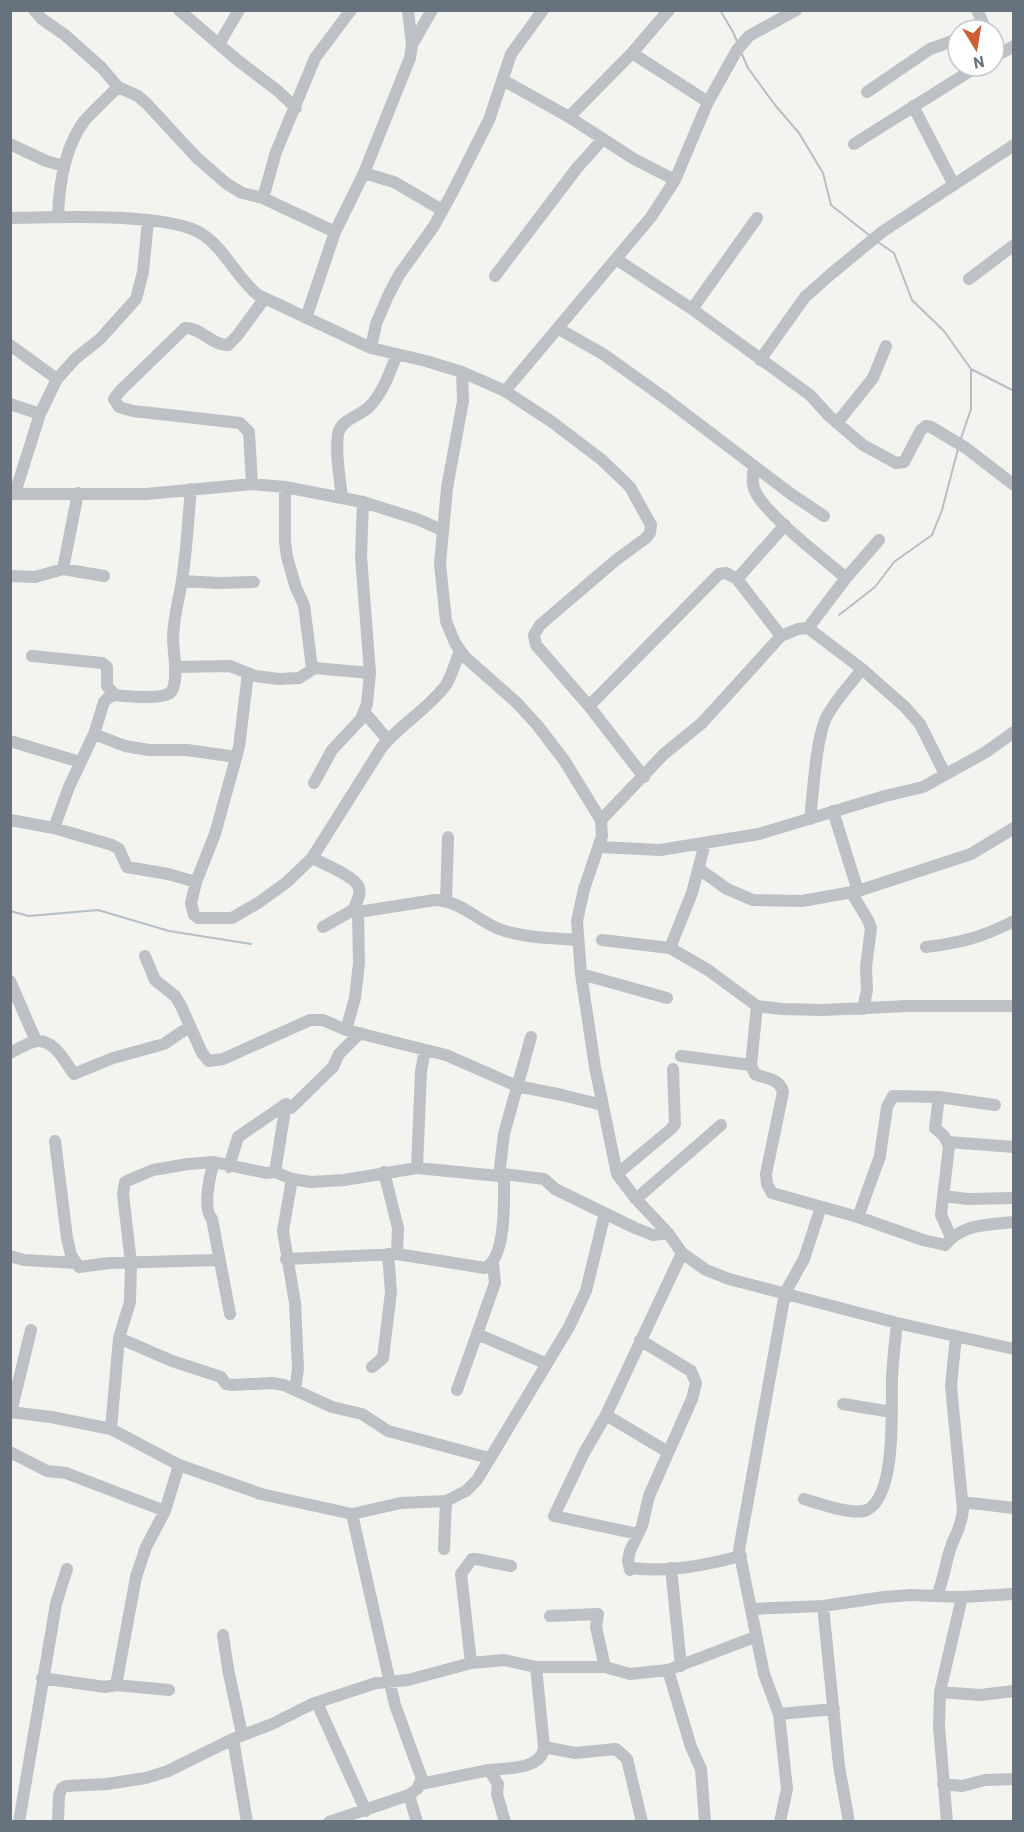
<svg xmlns="http://www.w3.org/2000/svg" width="1024" height="1832" font-family="Barlow,sans-serif">
	<style>
		.lines { fill: none; stroke-linecap: round; stroke-linejoin: round }
		.stream { stroke: #b6bfc4; stroke-width: 2 }
		.minor { stroke: #bdc0c4; stroke-width: 12 }
	</style>
	<rect width="100%" height="100%" fill="#f3f3f0"/>
	<g class="lines">
		<path class="stream" d="M720,10l13,22 5,12
			M741,52l7,16 27,37 24,28 24,40 8,32 38,30
			M878,242l16,11 18,47 32,31 27,38v40l-11,32
			M971,369l43,22
			M839,615l36,-28 19,-25 38,-27 10,-25 16,-61
			M10,911l19,5 69,-6 71,21 82,13"/>
		<path class="minor" d="M34,10l8,9 23,16 37,33 16,19 20,9 9,8 50,54 30,26 15,9 21,5 72,34
			M179,10l57,49 42,32 18,17
			M977,10l9,20
			M413,43l19,-33
			M219,44l20,-34
			M632,53l76,49
			M994,57l20,-11
			M503,80l66,37 65,42 41,21
			M867,92l63,-43 28,-10
			M913,106l41,79
			M569,117l63,-64 37,-43
			M10,144l36,17 18,5
			M854,144l124,-78
			M364,173l30,9 48,28
			M263,198l13,-46 39,-94 36,-48
			M58,217c1,-32 6,-70 27,-97 10,-11 22,-22 33,-33
			M10,218c43,-1 159,-6 192,16 23,15 34,43 56,61l113,53 55,13 36,11 43,19 47,31 50,38 28,27 21,38 -1,8 -4,5 -30,22 -76,65 -6,10 2,10 53,61 55,71
			M616,259l76,50 118,86 19,21 34,29 33,18 8,-1 17,-32 5,-4 5,1 35,21 48,37
			M495,276l82,-108 25,-28
			M969,279l45,-34
			M692,309l65,-91
			M306,318l29,-86 29,-59 46,-115 2,-13 -4,-35
			M559,329l44,25 63,45 125,95 33,22
			M10,345l47,34
			M371,348l5,-24 12,-28 11,-21 35,-49 18,-33 37,-73 22,-66 32,-44
			M760,360l45,-63 26,-23 51,-42 132,-87
			M462,372l1,29 -16,87 -7,76 6,57 9,22 10,14 52,46 21,23 26,34 37,60 1,16 -18,53 -7,32 4,53 14,93 22,107 19,25 32,34 14,20 24,17 23,9 168,44 117,26
			M505,391l146,-174 24,-37 33,-78 29,-52 12,-14 47,-26
			M10,404l30,10
			M837,423l36,-45 13,-32
			M754,466c-1,9 -3,18 2,27 13,24 67,65 90,85
			M252,484l-3,-52 -9,-9 -107,-12 -14,-4 -5,-8 6,-8 65,-63c16,-1 27,18 43,17l9,-9 28,-38
			M285,487v55l2,15 9,31 8,17 8,63
			M15,493l25,-79 17,-35 19,-21 24,-19 36,-40 7,-27 5,-51
			M10,494h136l106,-10 33,3 78,15 54,17 25,11
			M342,498c-2,-20 -7,-44 -4,-64 3,-15 22,-18 31,-27 14,-14 21,-35 28,-53
			M63,569l15,-76
			M10,576l25,1 28,-8 41,7
			M737,579l48,-54
			M182,581l37,2 35,-1
			M808,628l38,-50 33,-38
			M32,656l70,7 5,4v19l8,9
			M175,667l55,-1 25,10 24,3 20,-1 16,-10 55,5
			M248,673l-9,74 -24,87 -19,48 -5,21 3,12 4,3h34l26,-15 29,-21 25,-24 70,-111c19,-23 46,-38 64,-62 6,-10 10,-24 14,-35
			M589,706l130,-132 7,-1 11,6 44,57
			M365,713l23,27
			M94,734l31,12 24,4h38l49,7
			M10,741l70,21
			M314,783l18,-33 29,-31 6,-15 3,-31 -9,-117 2,-54
			M833,811l25,80
			M810,819c3,-25 6,-80 16,-101 9,-18 24,-33 36,-49
			M10,820l44,8 58,17 7,4 8,18 41,7 28,8
			M601,820l63,-66 38,-31 79,-87 17,-7 10,-1 54,41 43,38 15,17 25,50
			M54,828l15,-41 25,-53 10,-32 5,-5 6,-2c12,1 45,5 55,-2 10,-9 3,-42 3,-54 0,-20 6,-39 9,-59 5,-30 6,-61 9,-91
			M705,843l-13,50 -22,55 38,22 49,36 25,3 41,1 85,-4h106
			M599,847l61,3 99,-16 126,-38 38,-9 63,-35 28,-20
			M312,858c10,5 45,19 47,30 2,8 -3,15 -6,22l5,2 1,51 -4,35 -9,32
			M699,869l28,20 26,11 49,1 56,-10 113,-37 43,-26
			M851,892l17,28 3,8 -5,39 1,23 -4,19
			M446,901l2,-64
			M358,912l77,-12c28,2 40,19 64,29 24,9 54,9 79,11
			M323,927l30,-17
			M602,940l68,8
			M926,947c34,-4 57,-10 88,-26
			M145,956l10,24 20,16 6,10 21,47 7,8 14,-2 87,-39h13l23,10 100,25 71,31 45,9 40,10
			M581,974l86,24
			M10,981l26,60
			M757,1006l-6,59 4,9c11,5 25,4 28,18l-17,82 1,10 5,9 86,24 65,23 22,5c17,-22 43,-20 69,-23
			M10,1053c8,-4 19,-11 27,-12 18,-1 28,21 37,33l39,-16 51,-14 25,-17
			M681,1056l70,9
			M939,1097l-4,31 9,8 5,10 -8,69 10,22
			M55,1141l12,97 4,17 8,12 30,-4 110,-3
			M948,1142l66,5
			M214,1162c-4,13 -12,46 -2,57l18,95
			M229,1167l9,-30 48,-33
			M417,1168l4,-97 4,-21
			M275,1172l11,-68 5,4 42,-41 6,-13 21,-21
			M384,1172l14,56 -1,26
			M617,1174l54,-45 4,-5 -2,-55
			M499,1176l5,-42 27,-97
			M292,1179l-9,52 12,72 3,66 -3,21
			M943,1196l25,3 46,-1
			M636,1199l85,-74
			M858,1217l22,-61 7,-49 6,-11 46,1 56,8
			M10,1256l14,4 52,3
			M286,1259l111,-5 88,14c22,-10 19,-72 19,-94
			M477,1334l18,-51 -2,-20
			M119,1338l53,23 49,16 5,7 7,1 39,-2 12,2 48,22 30,7 26,17 101,27
			M640,1340l51,31 5,12 -4,16 -43,97 -7,30 -12,25 -2,9 2,10 2,-2c36,5 74,-3 109,-12
			M372,1367l11,-9 8,-66 -3,-38
			M457,1390l20,-56 70,30
			M843,1404l49,8
			M10,1412l41,5 60,12 68,36 82,29 91,20 49,-11 45,-2 20,-10 11,-11 92,-153 17,-36 19,-78
			M11,1412l20,-82
			M606,1415l62,37
			M111,1429l8,-91 11,-36 1,-39 -8,-69 2,-12 4,-2 24,-10 35,-6 26,-2 52,11 9,-1 17,7 19,3 33,-2 73,-12 82,8 5,-2 40,5 11,10 80,39 18,7 15,-2
			M10,1452l37,19 19,2 99,38
			M804,1499c14,4 50,17 63,11 30,-15 24,-103 25,-132 1,-18 3,-37 5,-55
			M962,1502l52,6
			M638,1534l-84,-18 30,-63 22,-38 76,-162
			M444,1549l2,-48
			M671,1568l10,98
			M937,1596c6,-15 8,-29 12,-43 5,-18 12,-23 14,-43l-12,-124 5,-50
			M823,1606l16,160 10,56
			M752,1609l71,-3 61,-9 27,-2 51,2 52,-3
			M550,1616l48,-2 -2,13 9,40
			M223,1635l5,34 14,65
			M471,1663l-10,-89 11,-15h4l35,7
			M668,1670l23,77 10,22 4,53
			M42,1678l63,9 11,-2 53,5
			M116,1685l20,-108 10,-30 19,-36 14,-46
			M940,1692l40,3 34,-4
			M317,1703l49,108
			M779,1714l55,-5
			M233,1739l14,83
			M544,1747l31,6 41,-4 11,10 15,63
			M421,1784l68,-14
			M943,1784l19,2 23,-6 29,-1
			M409,1795l8,27
			M19,1822l37,-218 11,-35
			M58,1822l1,-27 3,-7 4,-2 41,-2 39,-6 22,-7 65,-32 39,-15 40,-20 64,-21 32,-3 63,-17 33,-3 32,7h69l25,7 38,-4 87,-33
			M329,1822l80,-27 8,-6 5,-10 -27,-74 -43,-191
			M505,1822l-8,-28 1,-10 -9,-14c18,-2 53,0 55,-23l-8,-80
			M780,1822l7,-33 -8,-75 -15,-40 -25,-124 46,-257 19,-34 17,-52
			M947,1822l-8,-96 1,-34 22,-95"/>
	</g>
	<rect width="1024" height="1832" fill="none" stroke="#66727e" stroke-width="24"/>
	<g transform="translate(976 48) rotate(169)"><circle r="28" fill="#ffffff" stroke="#c2c7cb" stroke-width="1.5"/>
	<path d="M0-4.5L10 22L0 15L-10 22Z" fill="#ce5d35"/>
	<text y="-9" font-size="16" font-weight="bold" text-anchor="middle" fill="#66727e">N</text>
	</g>
</svg>
